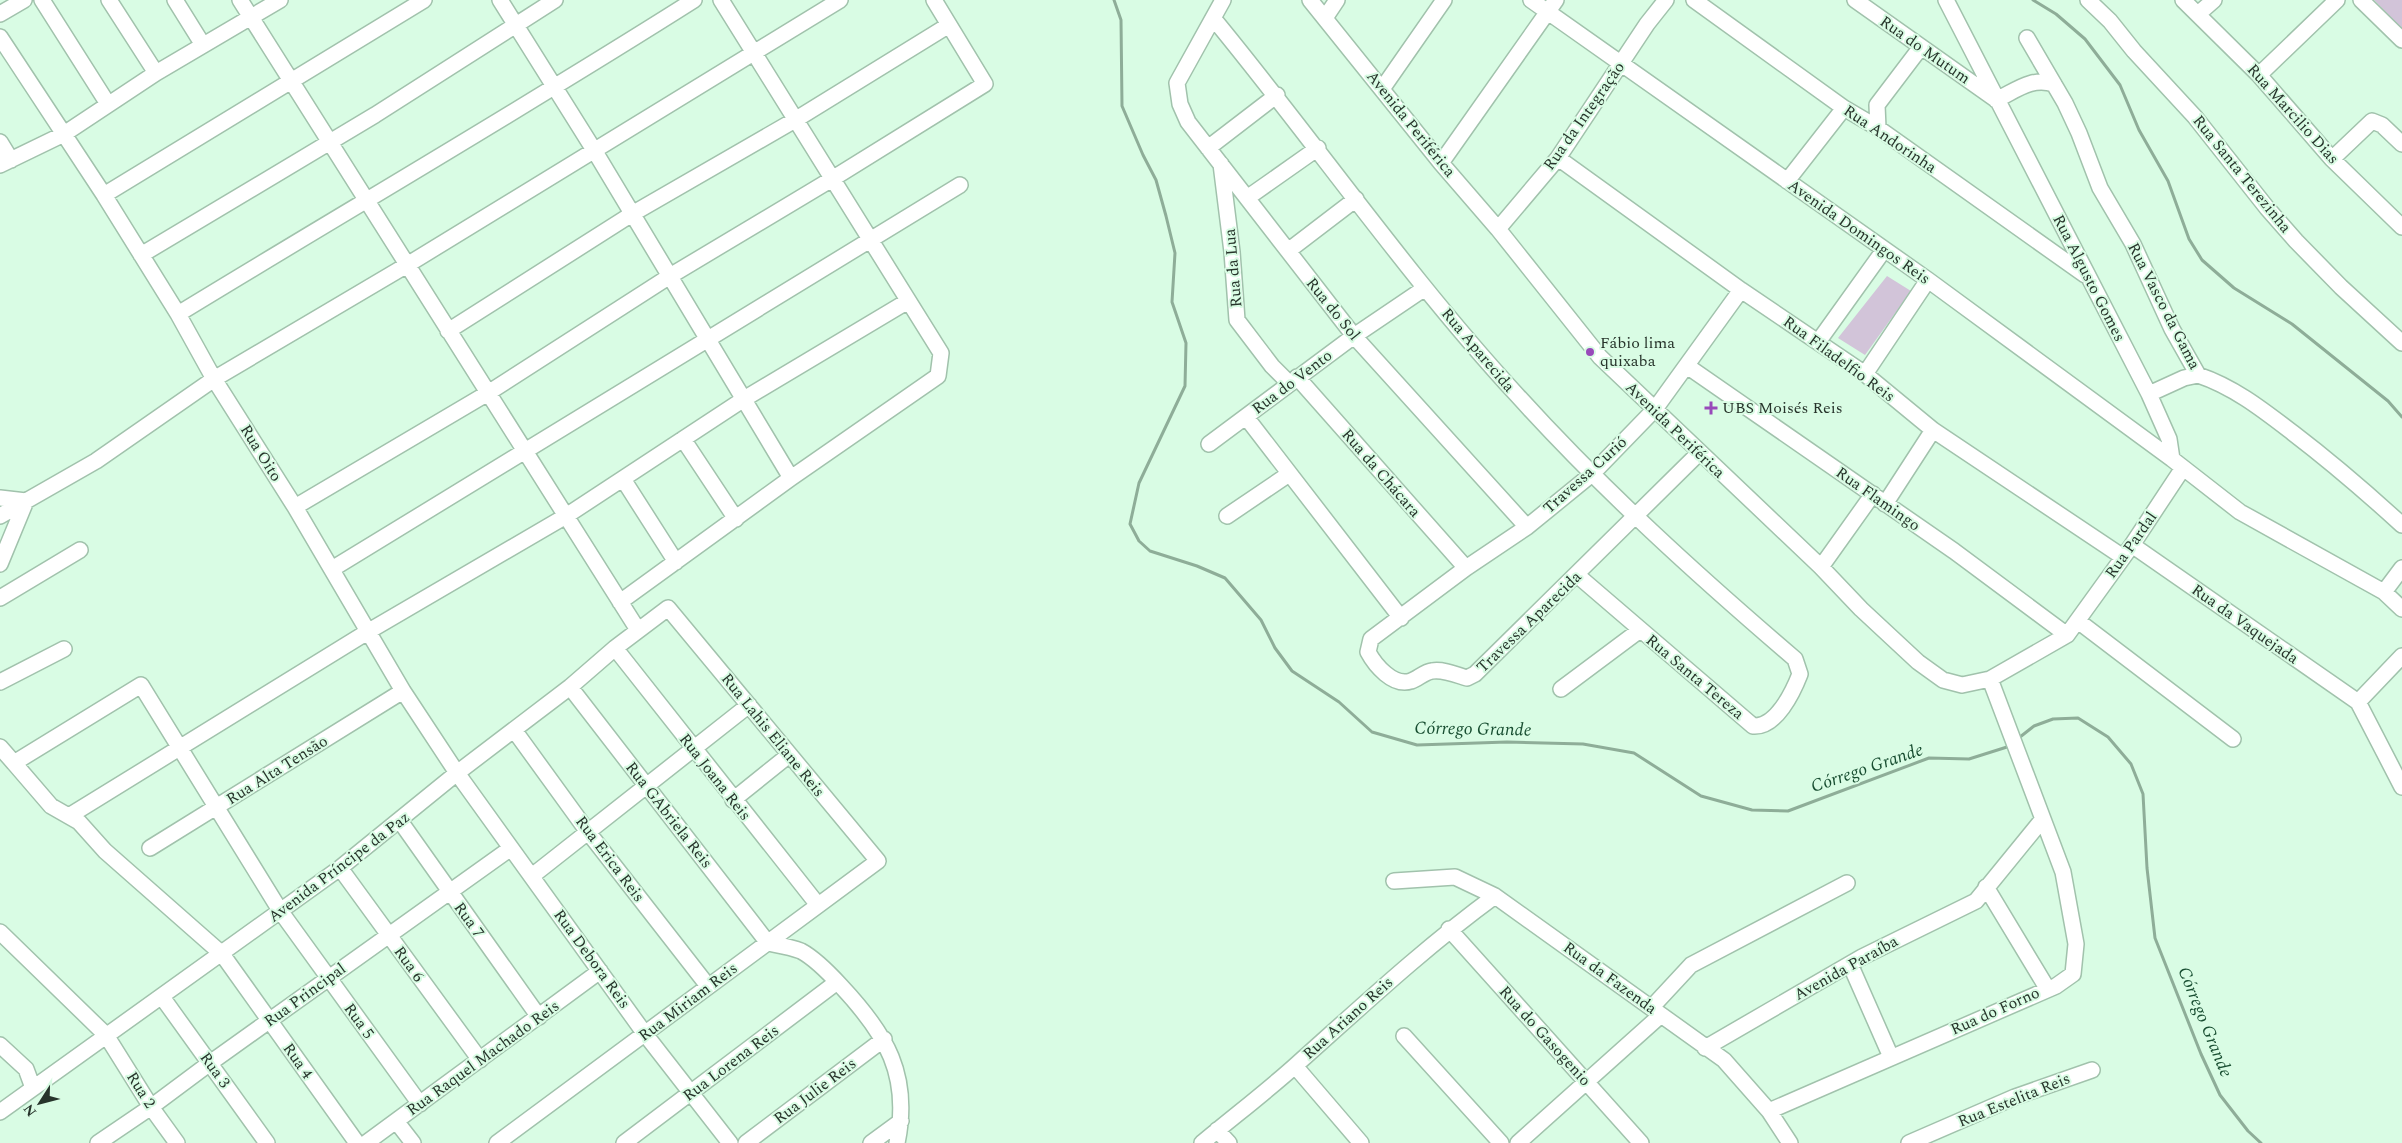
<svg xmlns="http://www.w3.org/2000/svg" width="2402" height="1143" font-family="Spectral,serif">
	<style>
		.green { fill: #d2c4d9 }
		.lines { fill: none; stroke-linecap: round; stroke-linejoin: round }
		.stream { stroke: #8ead98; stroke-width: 3 }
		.minor-casing { stroke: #a1c2ac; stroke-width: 18 }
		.minor { stroke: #fff; stroke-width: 15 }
		.poi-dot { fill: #9849ba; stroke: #d9fce4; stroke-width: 2 }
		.labels { text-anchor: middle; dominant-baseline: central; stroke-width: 4; stroke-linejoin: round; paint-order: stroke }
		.street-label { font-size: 16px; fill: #27342b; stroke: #d9fce4 }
		.poi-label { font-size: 16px; fill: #27342b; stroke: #d9fce4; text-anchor: start }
		.water-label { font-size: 18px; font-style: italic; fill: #184e31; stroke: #d9fce4 }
	</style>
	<rect width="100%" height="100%" fill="#d9fce4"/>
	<path class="green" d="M2374,0h28v29z
		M1887,276l24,15 -46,64 -27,-17z"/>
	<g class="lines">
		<path class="stream" d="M1114,0l7,20 1,86 21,49 13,25 10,36 9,37 -3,49 14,41 -1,43 -46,97 -9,41 9,17 11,10 47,15 28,12 36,42 14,28 17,23 47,31 33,30 45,13 90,-3 76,2 51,9 67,43 51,14 36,1 141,-53 40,1 38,-12
			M2033,0l23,14 29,25 35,46 19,45 29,51 21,58 13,21 32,28 58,36 96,77 14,16
			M2020,737l14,-11 19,-7 25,-1 30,19 23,27 12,30 4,74 8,70 46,116 19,41 28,36 13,12"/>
		<g class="minor-casing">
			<path id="minor" d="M42,0l66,104
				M109,0l47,73
				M175,0l28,45
				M240,0l398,630
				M500,0l94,150 197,328
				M1223,0l-46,83 3,21 8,18 166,214 173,191
				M1310,0l131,163 57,66 102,128 221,210 40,42 57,53 25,18 19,5 28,-6 77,-44 65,-90 51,-77
				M1531,0l397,280 244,179 68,53 144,80 18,17
				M1694,0l150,108 34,20 207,147
				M1855,0l140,99
				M1946,0l203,394 20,45 3,20
				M2088,0l22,21 24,30 61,66 72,91 29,33 45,46 61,56
				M2183,0l76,75 73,84 70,68
				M2361,0l41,40
				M0,14l24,-14
				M2198,14l16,-14
				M1213,18c103,125 195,259 304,377 86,95 181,181 278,264l5,15c-7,18 -24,54 -47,52l-176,-151
				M1325,18l12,-18
				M0,37l104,158 74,119 36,65 81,128 108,184 54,82 188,261 85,109
				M2027,38l38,65 14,30 21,55 33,56 39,85 26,46c36,12 65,35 95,58 38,29 74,60 109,92
				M2259,75l78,-75
				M1382,89l62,-89
				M1996,100c21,-10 35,-23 58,-16
				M1878,128l-1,-23 44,-58
				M0,142l11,18
				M1208,148l69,-53
				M1558,158l183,132 124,84 68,56 190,127
				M2332,159l40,-38 10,4 20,19
				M1441,163l115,-163
				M1221,164l11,88 5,68 35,46 17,17
				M0,165l64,-31 92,-61 124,-73
				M1787,181l57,-73
				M104,195l320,-195
				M1247,198l71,-50
				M1498,229l60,-71 89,-134 19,-24
				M1288,251l68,-52
				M141,255l234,-140 180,-115
				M178,314c172,-105 346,-206 516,-314
				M448,331l184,-117 163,-94 154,-95
				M1818,342l66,-92
				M1687,366l267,185 113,84
				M1865,374l63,-94
				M1297,377l169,191
				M2149,394l35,-16 14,-3
				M1246,417l155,201
				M683,439l53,80
				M1209,444l145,-108 71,-48
				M1699,453l-224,221 -8,4c-10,-3 -24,-9 -35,-7 -8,1 -14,8 -21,10 -18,6 -36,-16 -43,-29l3,-13 95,-71 61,-41 65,-53 63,-65 86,-119
				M623,479l53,83
				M0,498l26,3
				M1885,504l48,-74
				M295,507l193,-114 182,-117 162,-97 153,-95 -51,-84
				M0,516l26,-15
				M1227,516l62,-42
				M2132,545l226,157 44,85
				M0,564l26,-63 70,-40 118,-82 193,-114 433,-265
				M1821,567l52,-73
				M332,569l628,-384
				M2384,592l18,-24
				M0,598l80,-48
				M620,602l171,-124 147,-102 3,-23 -220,-353
				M2078,621l155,118
				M615,648l203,257
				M0,682l64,-33
				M570,687l198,256c10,2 23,4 33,8 15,8 29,23 40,35 45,48 70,89 56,157
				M1561,689l79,-59
				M2358,702l44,-46
				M514,730l74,102 120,154
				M0,747l14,16
				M733,800l56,-45
				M69,816l300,-185 197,-115 178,-117 164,-98
				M400,821l139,196
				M150,848l253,-157
				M340,868l140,192
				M532,876l217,-171
				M1394,881l61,-4 40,19 229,164 45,51 21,32
				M1986,887l61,101
				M1449,929l192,214
				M0,932l106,103 45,72 26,36
				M1850,964l41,93
				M162,997l105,146
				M1652,1007l39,-42 156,-82
				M1404,1036l97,107
				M0,1045l26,24 7,19
				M1705,1048l157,-91 114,-56 66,-81
				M1295,1066l66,77
				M1769,1111l287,-125 17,-12 3,-30 -13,-72 -73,-193
				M0,1112l340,-244 117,-95 113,-86 45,-39 53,-40 210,253 -381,282
				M396,1121l17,22
				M1217,1130l12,13
				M98,1143l53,-36 59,-44 301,-215
				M357,1143l-135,-189 -117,-103 -26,-29 -28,-16 -37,-43 127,-78 140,227 139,192
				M366,1143l234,-172
				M624,1143l213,-161
				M746,1143l138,-104
				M871,1143l30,-22
				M1202,1143c31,-26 64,-51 94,-78 65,-58 128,-117 199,-169
				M1518,1143l143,-128
				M1909,1143l106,-46 77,-27"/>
		</g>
		<use href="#minor" class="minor"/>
	</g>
	<g class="poi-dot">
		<circle cx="1590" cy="352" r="5"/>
		<path d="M1708.5 400.5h5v5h5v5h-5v5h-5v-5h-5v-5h5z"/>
	</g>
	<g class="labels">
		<g class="street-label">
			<text transform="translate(1925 50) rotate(35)">Rua do Mutum</text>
			<text transform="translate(2293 114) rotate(48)">Rua Marcilio Dias</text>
			<text transform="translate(1584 116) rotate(-55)">Rua da Integração</text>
			<text transform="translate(1411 124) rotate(51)">Avenida Periférica</text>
			<text transform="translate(1890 139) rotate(34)">Rua Andorinha</text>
			<text transform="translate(2242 174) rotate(51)">Rua Santa Terezinha</text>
			<text transform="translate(1859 232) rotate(35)">Avenida Domingos Reis</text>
			<text transform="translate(1233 268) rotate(-95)">Rua da Lua</text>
			<text transform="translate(2089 278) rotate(63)">Rua Algusto Gomes</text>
			<text transform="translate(2164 306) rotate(63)">Rua Vasco da Gama</text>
			<text transform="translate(1333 309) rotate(51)">Rua do Sol</text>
			<text transform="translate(1478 350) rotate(50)">Rua Aparecida</text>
			<text transform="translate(1839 359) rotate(36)">Rua Filadelfio Reis</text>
			<text transform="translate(1292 382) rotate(-37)">Rua do Vento</text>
			<text transform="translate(1675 430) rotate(44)">Avenida Periférica</text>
			<text transform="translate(261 453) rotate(58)">Rua Oito</text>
			<text transform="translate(1381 473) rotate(49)">Rua da Chácara</text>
			<text transform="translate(1585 475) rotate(-42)">Travessa Curió</text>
			<text transform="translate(1878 499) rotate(35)">Rua Flamingo</text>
			<text transform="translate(2131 545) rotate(-55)">Rua Pardal</text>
			<text transform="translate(1529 622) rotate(-44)">Travessa Aparecida</text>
			<text transform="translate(2245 624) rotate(35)">Rua da Vaquejada</text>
			<text transform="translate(1695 677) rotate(40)">Rua Santa Tereza</text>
			<text transform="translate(773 735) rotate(51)">Rua Lahis Eliane Reis</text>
			<text transform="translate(277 770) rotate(-32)">Rua Alta Tensão</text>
			<text transform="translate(715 777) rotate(52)">Rua Joana Reis</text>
			<text transform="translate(669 815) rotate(52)">Rua GAbriela Reis</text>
			<text transform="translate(610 859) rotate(53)">Rua Erica Reis</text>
			<text transform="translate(339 867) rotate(-37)">Avenida Príncipe da Paz</text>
			<text transform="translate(469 920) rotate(54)">Rua 7</text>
			<text transform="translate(592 959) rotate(54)">Rua Debora Reis</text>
			<text transform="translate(409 964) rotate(54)">Rua 6</text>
			<text transform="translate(1846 968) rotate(-29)">Avenida Paraíba</text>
			<text transform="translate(1610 978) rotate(36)">Rua da Fazenda</text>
			<text transform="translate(305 995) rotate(-36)">Rua Principal</text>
			<text transform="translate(688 1002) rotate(-37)">Rua Miriam Reis</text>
			<text transform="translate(1995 1011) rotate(-24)">Rua do Forno</text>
			<text transform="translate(1348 1018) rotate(-42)">Rua Ariano Reis</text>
			<text transform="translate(359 1021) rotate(54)">Rua 5</text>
			<text transform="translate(1545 1036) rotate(48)">Rua do Gasogenio</text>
			<text transform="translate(483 1058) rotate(-36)">Rua Raquel Machado Reis</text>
			<text transform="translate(298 1061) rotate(55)">Rua 4</text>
			<text transform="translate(731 1063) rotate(-37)">Rua Lorena Reis</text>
			<text transform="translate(215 1070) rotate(54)">Rua 3</text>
			<text transform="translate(141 1090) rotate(58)">Rua 2</text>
			<text transform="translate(815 1091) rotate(-37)">Rua Julie Reis</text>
			<text transform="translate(2014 1100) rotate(-22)">Rua Estelita Reis</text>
		</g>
		<g class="poi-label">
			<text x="1600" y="343">Fábio lima<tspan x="1600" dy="18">quixaba</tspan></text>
			<text x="1722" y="408">UBS Moisés Reis</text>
		</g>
		<g class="water-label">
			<text transform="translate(1473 729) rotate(1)">Córrego Grande</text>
			<text transform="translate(1867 768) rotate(-19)">Córrego Grande</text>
			<text transform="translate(2205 1022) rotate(68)">Córrego Grande</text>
		</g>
	</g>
	<g transform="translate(40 1103) rotate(234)" stroke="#d9fce4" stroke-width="4" paint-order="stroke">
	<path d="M0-4L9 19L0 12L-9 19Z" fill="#27342b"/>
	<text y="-8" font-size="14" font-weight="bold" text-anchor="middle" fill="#27342b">N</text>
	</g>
</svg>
